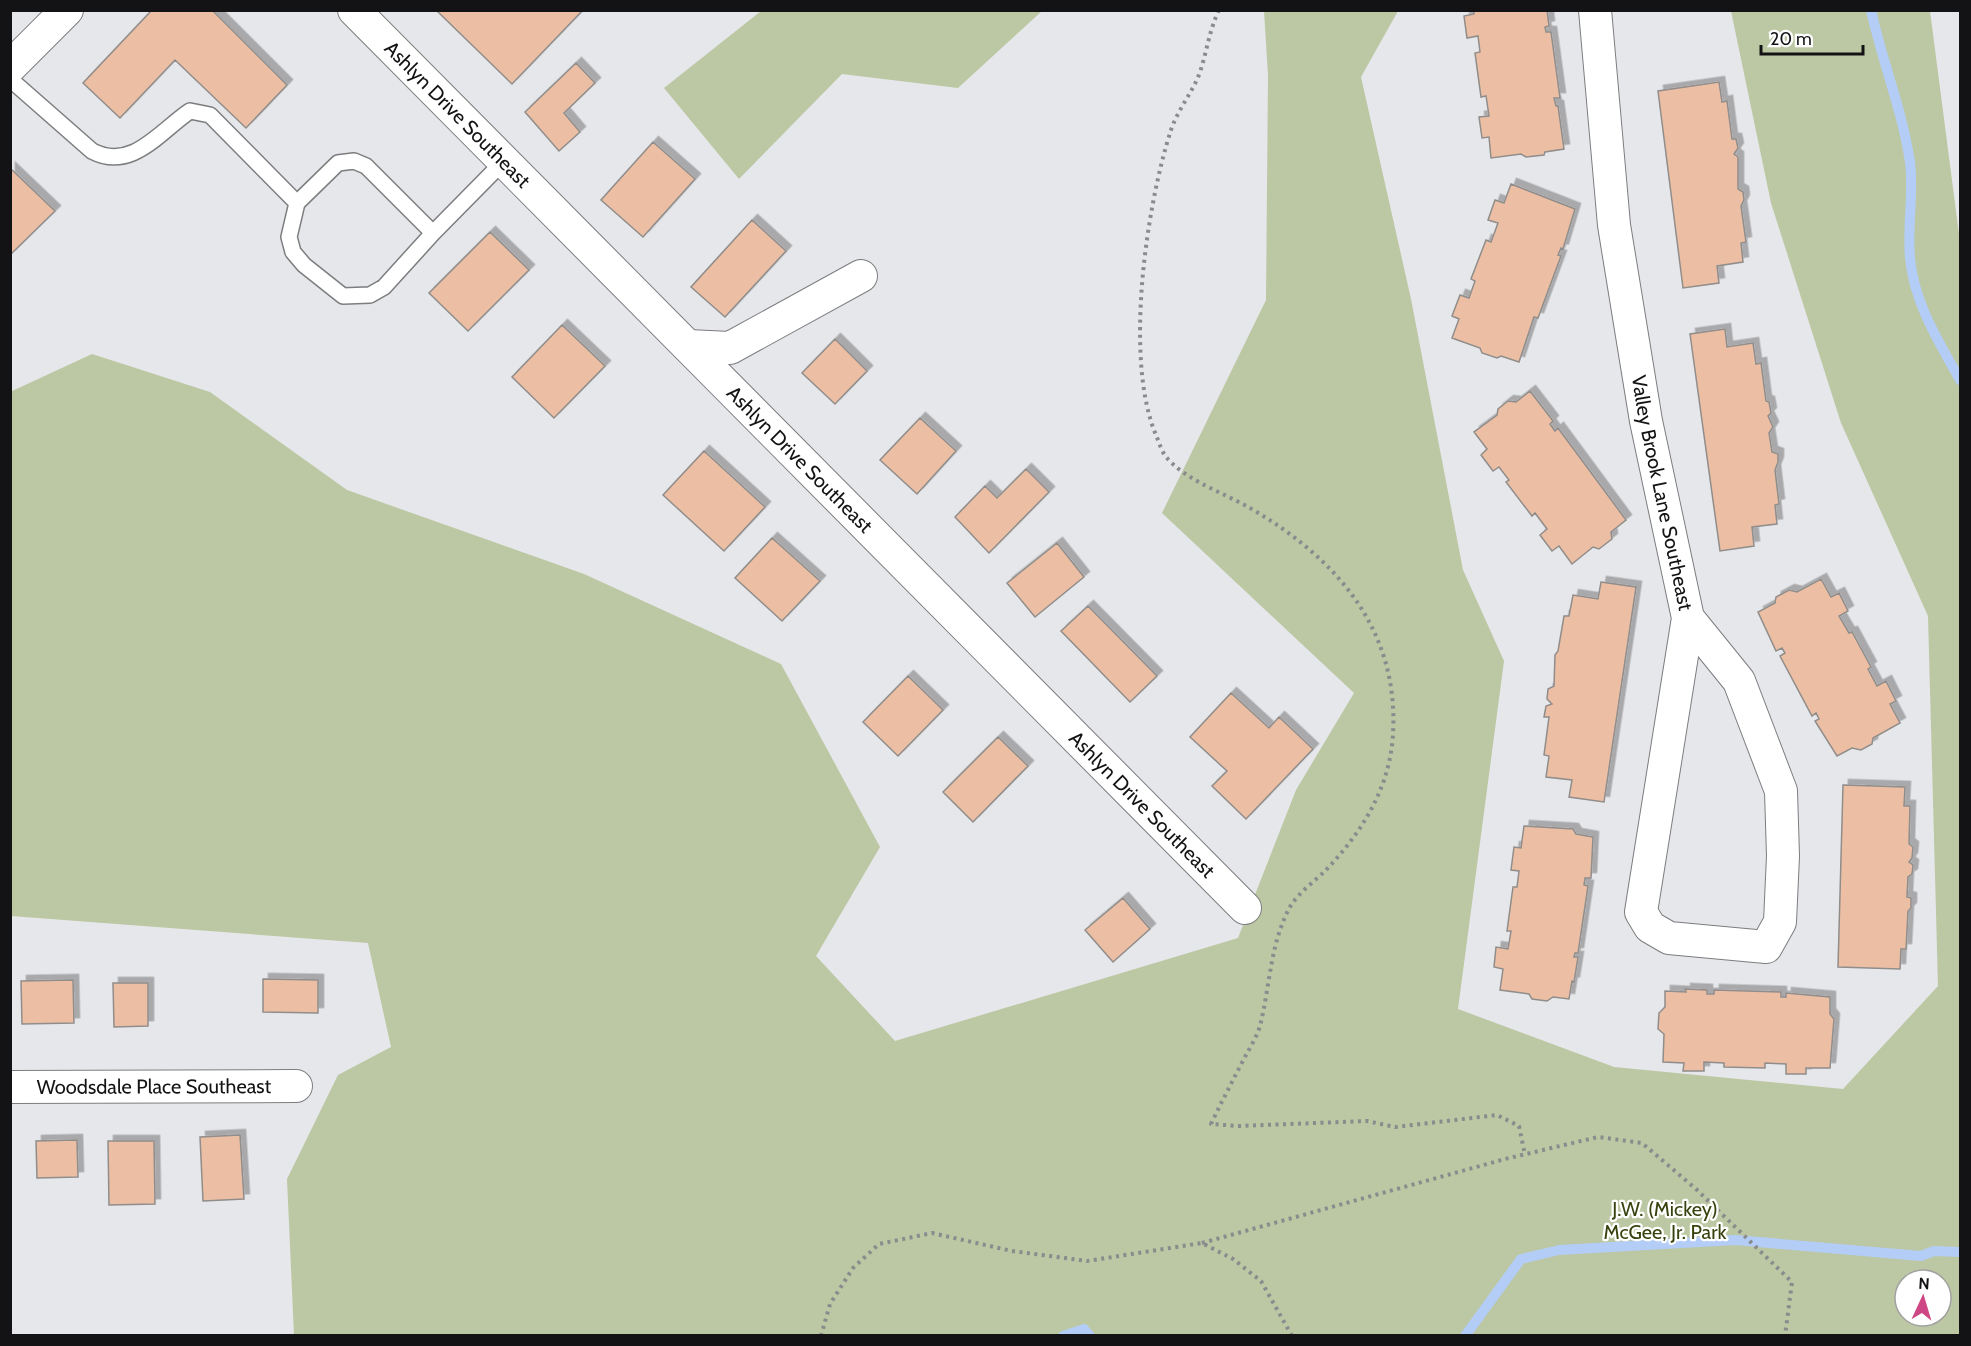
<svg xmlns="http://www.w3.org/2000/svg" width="1971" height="1346" font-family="Cabin,sans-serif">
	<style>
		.green { fill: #bcc7a3; fill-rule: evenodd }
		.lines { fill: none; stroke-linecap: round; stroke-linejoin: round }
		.stream { stroke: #b4cdf6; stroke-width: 10 }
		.building { fill: #ecbfa4; stroke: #908d8b; stroke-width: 1.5; filter: url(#shadow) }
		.service-casing { stroke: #7c7d7f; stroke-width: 18 }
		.minor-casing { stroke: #7c7d7f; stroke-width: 34 }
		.path { stroke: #8a8b8d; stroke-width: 4; stroke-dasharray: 3 4.5; stroke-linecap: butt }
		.service { stroke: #fff; stroke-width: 15 }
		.minor { stroke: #fff; stroke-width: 32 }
		.labels { text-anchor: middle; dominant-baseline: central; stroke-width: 4.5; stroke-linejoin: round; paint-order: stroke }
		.street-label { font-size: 20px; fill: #131315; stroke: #fff }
		.park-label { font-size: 20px; fill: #37420e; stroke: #fff }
	</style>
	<defs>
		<filter id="shadow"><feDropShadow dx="5.5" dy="-5.5" stdDeviation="0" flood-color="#0004"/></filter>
	</defs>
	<rect width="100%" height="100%" fill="#e6e7ea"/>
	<path class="green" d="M761,11v-1l281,1 -84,77 -116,-14 -103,105 -75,-91z
		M1264,11h134l-37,66 50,222 52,271 41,91 -46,348 156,58 229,22 95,-103 -10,-370 -87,-193 -70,-220 -40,-192h199l30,231v1093h-1666l-7,-156 51,-104 53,-28 -23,-104 -357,-27 -1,-524 82,-38 118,38 137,98 237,84 197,90 99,183 -64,109 79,85 343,-103 58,-148 58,-97 -192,-180 104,-213 2,-225zM1905,1280h36v36h-36z"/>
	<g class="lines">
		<path class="stream" d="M1871,10c11,51 31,99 39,152 4,31 -3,64 0,96 4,45 29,84 50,122
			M1063,1336l21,-7 6,7
			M1465,1336l56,-77 38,-9 176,-10 186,16 13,-5 26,1"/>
	</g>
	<path class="building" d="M152,10h60l75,75 -41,43 -71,-68 -55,58 -37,-35z
		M436,10h147l-71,74z
		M1474,10h73l2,16 -4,1 1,5h5l9,66h-6l2,8h2l6,43 -19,3 -1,3 -18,2 -5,-3 -30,4 -2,-21 -7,1 -3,-21 10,-1 -3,-20 -5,1 -6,-44 5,-1 -2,-16 -11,2 -3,-22 10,-2z
		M576,63l19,20 -31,30 16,19 -21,19 -34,-39z
		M1719,82l3,20 5,-1 5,38h4l2,9 -4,6 4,3v32l5,3 1,8 -3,6 5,36 -5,1 2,19 -26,4 2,17 -36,5 -25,-197z
		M653,142l42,37 -52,58 -42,-37z
		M10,168l45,43 -45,44z
		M1511,184l64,25 -12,40 -2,-1 -3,7 3,1 -23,62 -4,-1 -15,45 -18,-6 -4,2 -15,-5 -2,-5 -28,-10 7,-19 -7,-3 8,-21 9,3 6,-17 -4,-2 15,-39 5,2 7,-19 -10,-3 7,-20 9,3z
		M752,220l34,31 -61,66 -34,-30z
		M490,232l39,38 -61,61 -39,-38z
		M562,325l43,41 -51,52 -42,-41z
		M1725,329l2,18 26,-4 3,21 5,-1 5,38 3,1 2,11 -3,3 5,11 -4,6 3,19 6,2v8l-3,8 4,34 -4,1 2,19 -25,3 2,19 -34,5 -30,-217z
		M835,339l32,32 -32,33 -33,-31z
		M1530,391l23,30 -3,3 5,7 3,-3 68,92 -15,12 1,7 -13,10 -6,-2 -21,17 -13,-18 -7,5 -12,-16 7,-6 -12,-16 -3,3 -26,-34 3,-2 -10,-13 -6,4 -12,-16 6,-6 -13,-17 23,-17 1,-6 10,-8 8,1z
		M920,418l36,33 -39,43 -37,-34z
		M704,451l61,56 -41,44 -61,-56z
		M1026,469l23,23 -60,61 -34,-36 30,-31 12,12z
		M772,538l48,43 -38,40 -47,-43z
		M1057,543l27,34 -49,40 -28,-34z
		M1821,579l10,18 8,-4 9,18 -9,5 10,17 3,-1 19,35 -3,2 9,17 9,-5 10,20 -6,3 10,19 -27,15 -1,6 -11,6 -9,-2 -15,8 -22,-35 4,-2 -3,-6 -4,3 -32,-60 5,-3 -3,-5 -6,3 -18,-39 17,-9 1,-6 13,-7 8,2z
		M1601,582l35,5 -32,215 -35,-5 3,-17 -26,-3 3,-21 -5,-1 5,-38h-5l2,-11 6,-2 -5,-5 1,-10 6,-3 1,-31 3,-4 6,-35h5l4,-21 25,4z
		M1088,606l69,70 -27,26 -69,-71z
		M908,676l35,34 -45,46 -35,-34z
		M1231,693l38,35 10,-11 34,32 -67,70 -34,-33 15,-15 -37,-34z
		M998,737l30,29 -55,56 -30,-30z
		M1843,785l62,2 -1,19h6l-1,38 4,3 -1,11 -3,4 4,3 -1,9 -4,3 -1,20 4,1v10l-3,3 -2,38h-5l-1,20 -62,-2z
		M1524,826l49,3 3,5 17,3 -2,41h-6l-1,7 4,1 -10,67h-3l-1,4h4l-4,25 -2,-1 -3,18 -16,-2 -6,4 -15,-2 -3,-5 -29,-4 3,-21 -9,-2 2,-20 12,2 3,-18h-4l6,-44h4l2,-16 -8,-1 3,-23 7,1z
		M1123,898l27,31 -37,33 -28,-32z
		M263,979l55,1v33l-55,-1z
		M73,980l1,43 -52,1 -1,-43z
		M113,983h35v43l-34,1z
		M1685,989l22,1v4h7v-4l67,2v5h5v-4l44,4v17l4,5 -4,49h-24v6h-20v-10l-21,-1v5l-41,-1v-4l-20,-1v9h-21l1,-8 -21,-1 1,-28 -6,-5 1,-16 6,-6v-16l21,1z
		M240,1135l4,64 -41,2 -3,-64z
		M77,1140l1,37 -41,1 -1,-37z
		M108,1141h46l1,63 -46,1z"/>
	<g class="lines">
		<g class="service-casing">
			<path id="service" d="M10,79l82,72c40,21 68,-20 98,-40l20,4 87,88
				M433,233l-49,54 -14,8 -27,1 -39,-31 -11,-13 -4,-15 8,-34 41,-40 16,-2 12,5 67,67 71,-72"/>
		</g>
		<g class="minor-casing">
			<g id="minor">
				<path id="s1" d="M354,10l891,898"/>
				<path id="s2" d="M1595,10l19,215 32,196 42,197 51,63 42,110 2,65 -3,66 -14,25 -97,-9 -19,-11 -9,-15 47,-294"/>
				<path d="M10,67l57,-57"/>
				<path d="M688,346l42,2 131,-72"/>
				<path id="s3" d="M10,1087l286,-1"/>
			</g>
		</g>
		<path class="path" d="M1219,10c-10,21 -12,41 -19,62 -7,20 -22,37 -29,58 -25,77 -47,230 -15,305 3,7 6,18 11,23 20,23 57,35 83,50 86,50 149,121 143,226 -3,54 -31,98 -67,136 -11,11 -28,23 -36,37 -20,36 -20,80 -30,119 -3,10 -9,20 -14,29 -12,23 -24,46 -35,69l27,2 129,-5 28,6 102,-12 22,11 6,29
			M1202,1243l303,-84 93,-22 44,6 54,46 96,93 -7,54
			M821,1336l9,-32 23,-36 26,-24 53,-11 80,18 75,10 115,-18 31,16 28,22 31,55"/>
		<use href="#service" class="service"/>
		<use href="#minor" class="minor"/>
	</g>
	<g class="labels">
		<g class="street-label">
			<text stroke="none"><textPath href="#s1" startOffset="147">Ashlyn Drive Southeast</textPath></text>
			<text stroke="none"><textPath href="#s1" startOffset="633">Ashlyn Drive Southeast</textPath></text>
			<text stroke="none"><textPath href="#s2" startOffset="488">Valley Brook Lane Southeast</textPath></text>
			<text stroke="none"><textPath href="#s1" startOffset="1119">Ashlyn Drive Southeast</textPath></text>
			<text stroke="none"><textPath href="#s3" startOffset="144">Woodsdale Place Southeast</textPath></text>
		</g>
		<g class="park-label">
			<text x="1665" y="1209">J.W. (Mickey)<tspan x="1665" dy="23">McGee, Jr. Park</tspan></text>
		</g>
	</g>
	<rect width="1971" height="1346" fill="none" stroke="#131315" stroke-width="24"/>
	<g transform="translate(1923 1298) rotate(4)"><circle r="28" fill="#ffffff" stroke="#a1a1a1" stroke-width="1.5"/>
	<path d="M0-4.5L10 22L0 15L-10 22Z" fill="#ce4683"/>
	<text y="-9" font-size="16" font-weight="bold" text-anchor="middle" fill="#131315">N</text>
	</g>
	<path d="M1761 45v9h102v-9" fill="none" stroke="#131315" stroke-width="3"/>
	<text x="1770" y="45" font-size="18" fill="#131315" stroke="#ffffff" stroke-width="4.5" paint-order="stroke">20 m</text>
</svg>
